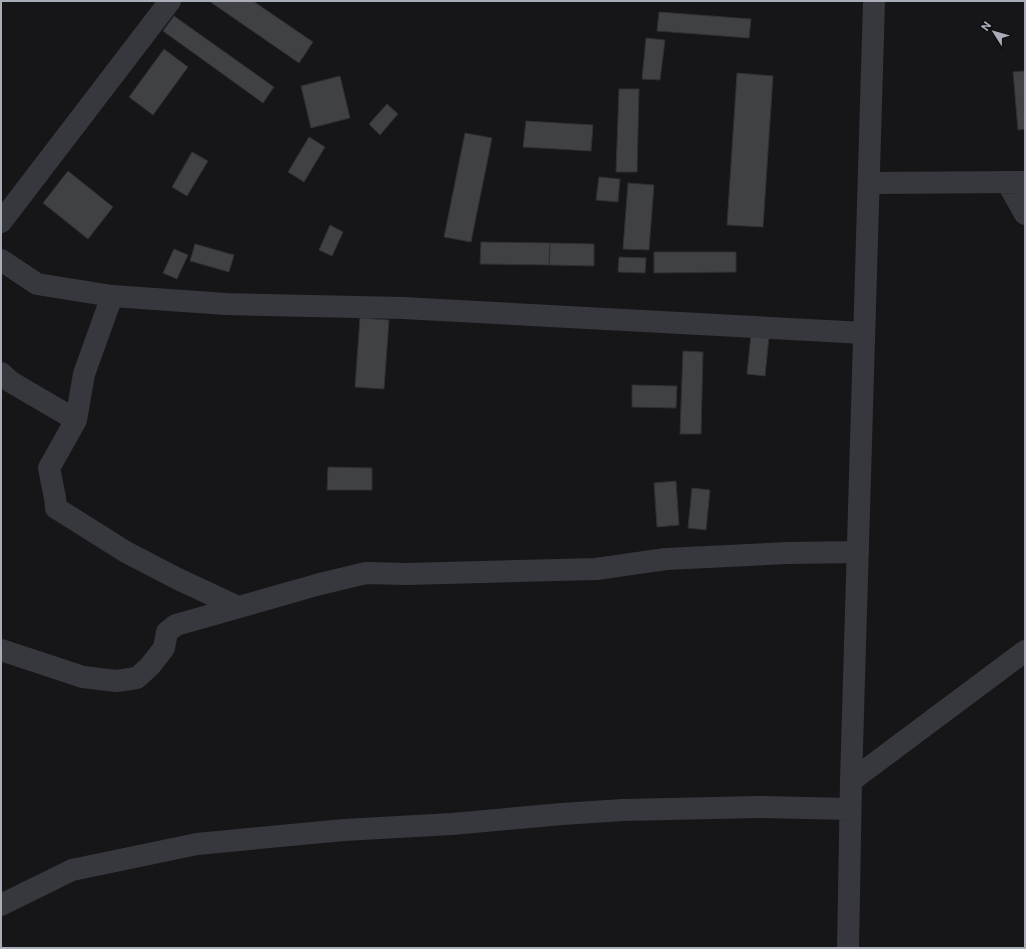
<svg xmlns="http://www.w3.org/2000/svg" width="1026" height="949" font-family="Commissioner,sans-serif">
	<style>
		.building { fill: #404145; stroke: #303034 }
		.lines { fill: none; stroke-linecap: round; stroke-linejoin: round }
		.minor { stroke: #37383d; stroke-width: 22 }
	</style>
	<rect width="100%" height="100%" fill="#161618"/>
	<path class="building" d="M209,1h44l60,41 -14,21z
		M659,12l92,7 -2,19 -92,-7z
		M174,16l100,71 -11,16 -100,-72z
		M646,38l19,2 -5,40 -18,-1z
		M164,49l24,18 -35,48 -24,-18z
		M1025,71v58l-7,1 -5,-58z
		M737,73l36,3 -10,151 -36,-2z
		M340,76l10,42 -39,10 -10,-42z
		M619,89h20l-2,83h-21z
		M387,104l11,10 -18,21 -11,-11z
		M526,121l67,4 -2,26 -68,-4z
		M465,133l27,5 -21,104 -27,-5z
		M309,137l16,10 -21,35 -16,-10z
		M192,152l16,9 -21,35 -15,-9z
		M68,171l45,36 -25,32 -45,-36z
		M599,177l21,2 -2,23 -22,-2z
		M628,183l26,2 -5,65 -26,-1z
		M330,225l13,7 -11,24 -13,-6z
		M481,242l69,1 -1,22 -69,-1z
		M550,243l44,1v22l-45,-1z
		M195,244l39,11 -5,17 -39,-11z
		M174,249l14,6 -11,24 -14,-6z
		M654,252h82v20l-82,1z
		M619,257l27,1 -1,15 -27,-1z
		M360,318l29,2 -5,69 -29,-2z
		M751,334l18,2 -4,40 -18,-2z
		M683,351l20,1 -2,82h-21z
		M632,385l45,1 -1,22 -44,-1z
		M328,467l44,1v22h-45z
		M676,481l3,44 -22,2 -3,-44z
		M692,488l18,2 -4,40 -18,-2z"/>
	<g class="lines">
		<path class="minor" d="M1007,182l18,32
			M869,183l156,-1
			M1,222l169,-221
			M1,260l36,24 75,12 114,8 177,4 461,25
			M1,373l10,9 65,38 -27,48 6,30 1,10 70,44 52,27 60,28
			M76,420l8,-46 28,-78
			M1,650l82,27 33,4 21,-3 13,-12 14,-18 3,-16 9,-7 144,-41 46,-11 41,1 189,-5 70,-10 121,-6 71,-1
			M851,781l174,-130
			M1,905l71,-35 125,-26 147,-14 108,-6 110,-10 61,-4 136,-3 91,2
			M848,948l3,-167 23,-780"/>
	</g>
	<rect width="1026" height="949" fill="none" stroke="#a8adb8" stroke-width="4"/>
	<g transform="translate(994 32) rotate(307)" stroke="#111113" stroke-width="3" paint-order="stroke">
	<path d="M0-3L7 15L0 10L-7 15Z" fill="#a8adb8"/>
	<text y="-6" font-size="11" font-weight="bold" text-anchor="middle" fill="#a8adb8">N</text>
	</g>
</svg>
